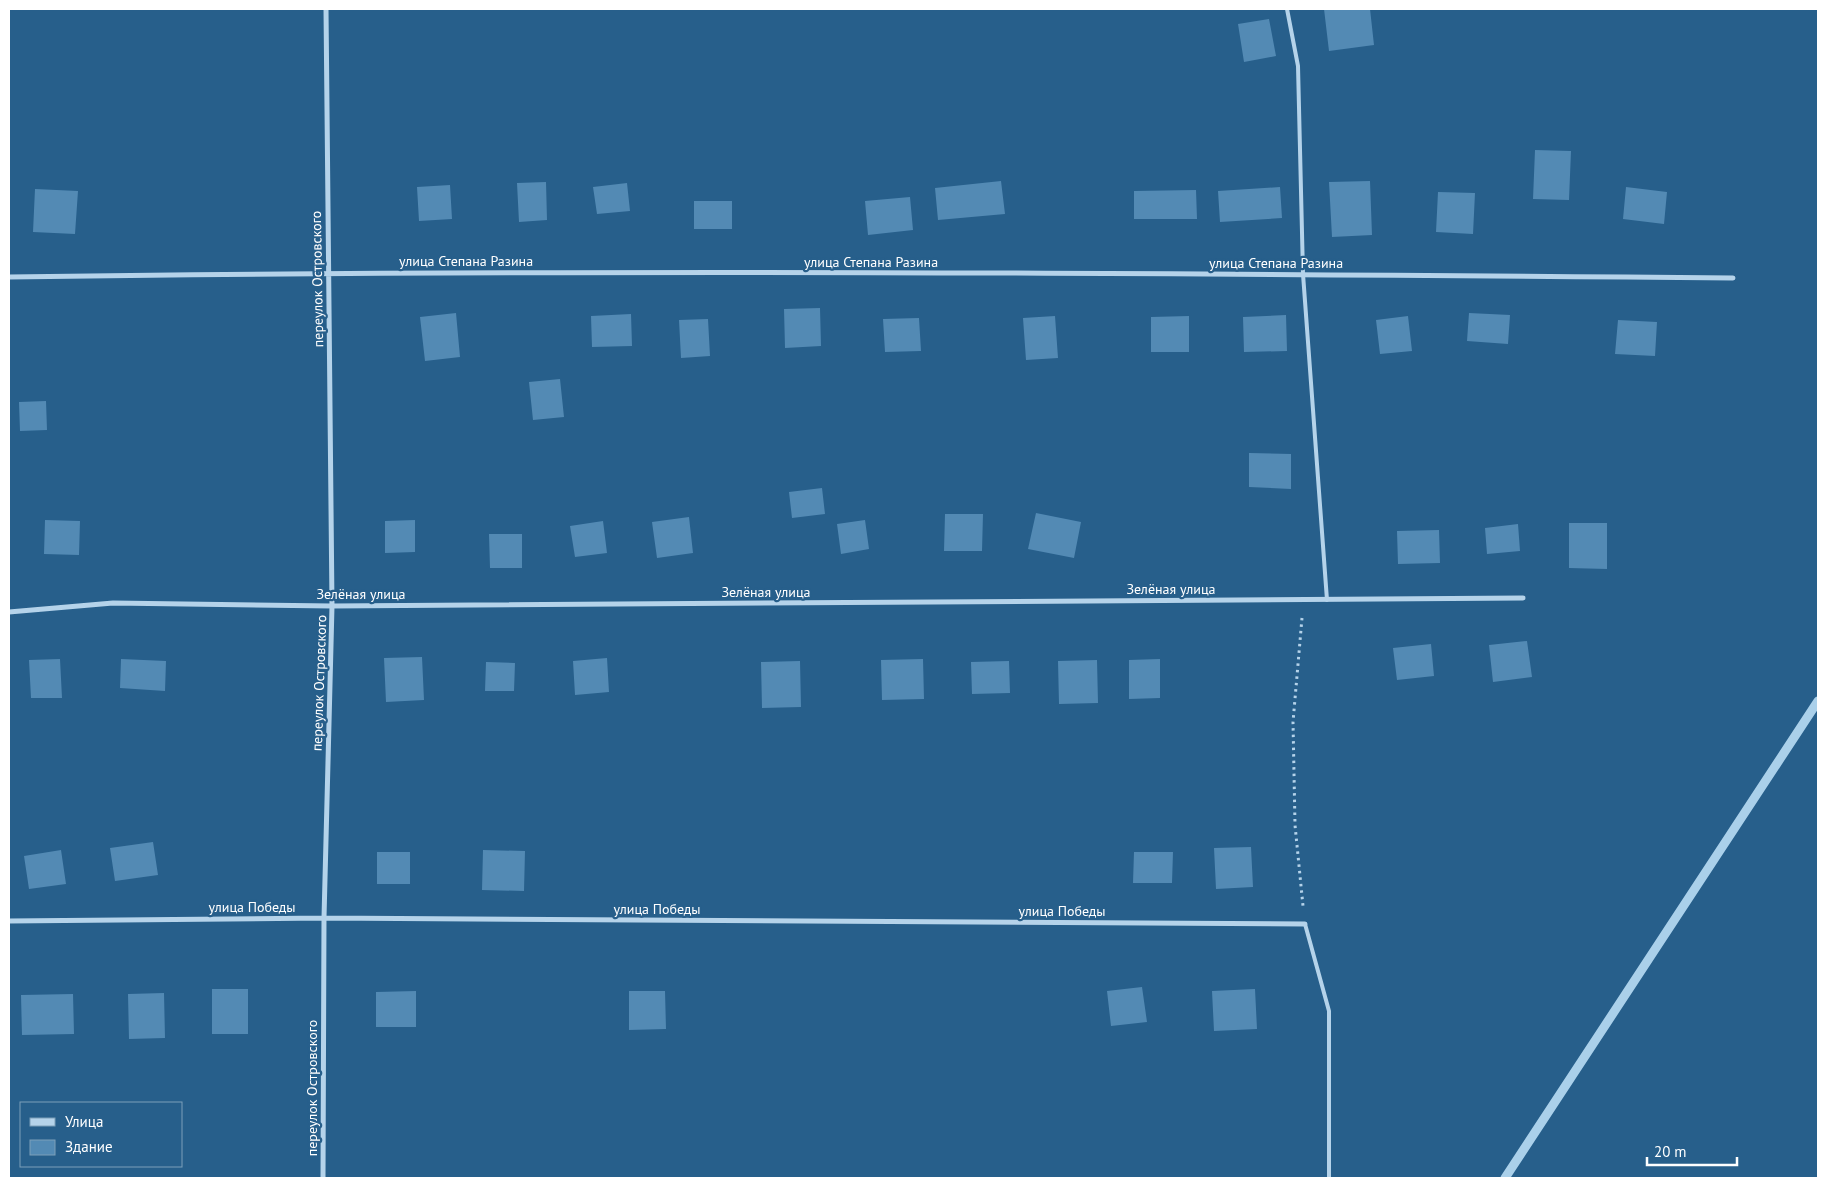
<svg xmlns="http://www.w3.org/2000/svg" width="1827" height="1187" font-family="'PT Sans',sans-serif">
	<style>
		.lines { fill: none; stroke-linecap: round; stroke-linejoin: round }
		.stream { stroke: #aad0ea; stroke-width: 9 }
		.building { fill: #538ab4 }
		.path { stroke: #b5d3ea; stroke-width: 3; stroke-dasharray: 2.5 4; stroke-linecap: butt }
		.service { stroke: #b5d3ea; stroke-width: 4 }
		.minor { stroke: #b5d3ea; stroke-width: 5 }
		.labels { text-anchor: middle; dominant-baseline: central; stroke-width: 4.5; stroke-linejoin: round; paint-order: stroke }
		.street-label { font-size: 14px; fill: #fff; stroke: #275f8b }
	</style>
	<rect width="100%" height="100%" fill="#275f8b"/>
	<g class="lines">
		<path class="stream" d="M1505,1178l313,-477"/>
	</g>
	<path class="building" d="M1324,9h46l4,36 -45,6z
		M1269,19l7,37 -32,6 -6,-38z
		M1535,150l36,1 -2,49 -36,-1z
		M1001,181l4,33 -67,6 -3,-32z
		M1370,181l2,54 -40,2 -3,-55z
		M546,182l1,38 -28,2 -2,-39z
		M627,183l3,28 -33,3 -4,-27z
		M450,185l2,34 -33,2 -2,-34z
		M1280,187l2,31 -62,4 -2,-31z
		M1626,187l41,5 -3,32 -41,-5z
		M35,189l43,2 -3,43 -42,-2z
		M1196,190l1,29h-63v-28z
		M1438,192l37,1 -2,41 -37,-2z
		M910,197l3,33 -45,5 -3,-34z
		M694,201h38v28h-38z
		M820,308l1,38 -36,2 -1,-39z
		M456,313l4,44 -35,4 -5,-44z
		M1469,313l41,2 -2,29 -41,-3z
		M631,314l1,32 -40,1 -1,-31z
		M1286,315l1,36 -43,1 -1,-35z
		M1055,316l3,42 -32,2 -3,-42z
		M1189,316v36h-38v-35z
		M1408,316l4,35 -32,3 -4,-34z
		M919,318l2,33 -36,1 -2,-33z
		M708,319l2,37 -29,2 -2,-38z
		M1618,320l39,2 -2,34 -40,-2z
		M560,379l4,38 -31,3 -4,-38z
		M46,401l1,29 -27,1 -1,-29z
		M1249,453l42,1v35l-42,-2z
		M822,488l3,26 -33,4 -3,-26z
		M1036,513l45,9 -7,36 -46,-9z
		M945,514h38l-1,37h-38z
		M689,517l4,36 -36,5 -5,-36z
		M45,520l35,1 -1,34 -35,-1z
		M415,520v32l-30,1v-32z
		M865,520l4,29 -28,5 -4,-30z
		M603,521l4,32 -32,4 -5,-31z
		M1569,523h38v46l-38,-1z
		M1518,524l2,27 -33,3 -2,-26z
		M1439,530l1,33 -42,1 -1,-33z
		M489,534h33v34h-32z
		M1527,641l5,36 -39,5 -4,-37z
		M1431,644l3,32 -37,4 -4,-32z
		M422,657l2,43 -38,2 -2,-44z
		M607,658l2,34 -34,3 -2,-34z
		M60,659l2,39h-31l-2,-38z
		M121,659l45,2 -1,30 -45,-3z
		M923,659l1,40 -42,1 -1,-40z
		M1160,659v39l-31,1v-39z
		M1097,660l1,43 -39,1 -1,-43z
		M800,661l1,46 -39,1 -1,-46z
		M1009,661l1,32 -38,1 -1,-32z
		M486,662l29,1 -1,28h-29z
		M153,842l5,33 -43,6 -5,-33z
		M1251,847l2,40 -37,2 -2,-41z
		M61,850l5,34 -37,5 -5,-33z
		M483,850l42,1 -1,40 -42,-1z
		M377,852h33v32h-33z
		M1134,852h39l-1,31h-39z
		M1142,987l5,35 -36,4 -4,-35z
		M212,989h36v45h-36z
		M1255,989l2,40 -43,2 -2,-40z
		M416,991v36h-40v-35z
		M629,991h36l1,38 -37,1z
		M164,993l1,45 -36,1 -1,-45z
		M73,994l1,40 -52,1 -1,-40z"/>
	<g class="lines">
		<path class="path" d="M1302,618l-9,104 2,103 8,81"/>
		<path class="service" d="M1287,9l11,57 5,208 24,326
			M1305,924l24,87v167"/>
		<path class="minor" d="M9,277c574,-8 1149,-4 1724,1
			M9,612l104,-9 219,3 1191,-8
			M9,921l315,-3 981,6
			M323,1178l1,-260 8,-312 -6,-597"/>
	</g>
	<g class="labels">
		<g class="street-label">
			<text x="466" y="261">улица Степана Разина</text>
			<text x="871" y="262">улица Степана Разина</text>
			<text x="1276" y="263">улица Степана Разина</text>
			<text transform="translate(317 279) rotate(-91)">переулок Островского</text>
			<text x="1171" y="589">Зелёная улица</text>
			<text x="766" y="592">Зелёная улица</text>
			<text x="361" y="594">Зелёная улица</text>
			<text transform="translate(319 683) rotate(-88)">переулок Островского</text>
			<text x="252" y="907">улица Победы</text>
			<text x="657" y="909">улица Победы</text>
			<text x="1062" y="911">улица Победы</text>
			<text transform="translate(312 1088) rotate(-90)">переулок Островского</text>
		</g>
	</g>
	<rect width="1827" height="1187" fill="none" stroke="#ffffff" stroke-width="20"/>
	<rect x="20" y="1102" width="162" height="65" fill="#275f8b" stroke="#7d9fb9"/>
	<rect x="30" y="1118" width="25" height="8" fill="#b5d3ea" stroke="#7d9fb9"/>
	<text x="65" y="1127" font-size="15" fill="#ffffff">Улица</text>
	<rect x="30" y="1140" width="25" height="15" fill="#538ab4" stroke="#7d9fb9"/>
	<text x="65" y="1152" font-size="15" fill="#ffffff">Здание</text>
	<path d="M1647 1157v8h90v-8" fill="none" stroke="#ffffff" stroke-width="2.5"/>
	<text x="1654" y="1157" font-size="15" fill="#ffffff" stroke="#275f8b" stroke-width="4" paint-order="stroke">20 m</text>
</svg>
